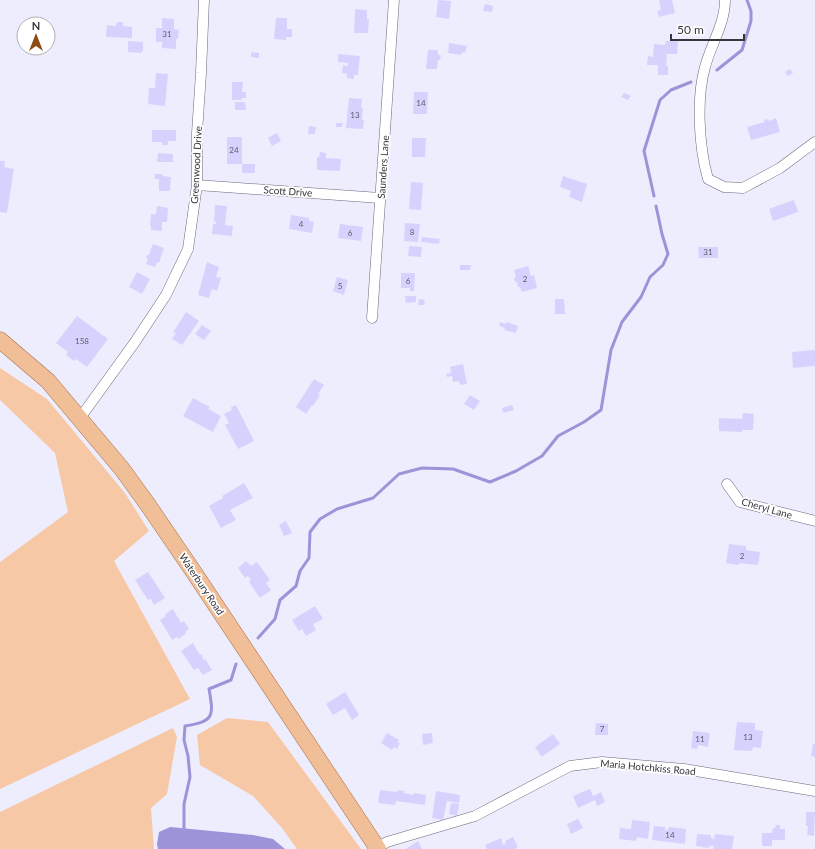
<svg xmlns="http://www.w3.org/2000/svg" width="815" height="849" font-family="Lato,sans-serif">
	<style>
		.green { fill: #f7c8a6 }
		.water { fill: #9d93d8 }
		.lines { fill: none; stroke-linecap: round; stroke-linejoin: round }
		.stream { stroke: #9d93d8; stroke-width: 3 }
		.building { fill: #d7d2fd }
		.minor-casing { stroke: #6a6877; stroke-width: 11 }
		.primary-casing { stroke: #a8724a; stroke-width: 17 }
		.minor { stroke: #fff; stroke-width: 10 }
		.primary { stroke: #f0be97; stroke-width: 16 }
		.labels { text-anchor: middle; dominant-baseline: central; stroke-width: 3.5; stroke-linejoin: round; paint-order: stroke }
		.number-label { font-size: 8px; fill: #5e5c6c }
		.street-label { font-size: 10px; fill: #35353b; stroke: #fff }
	</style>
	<rect width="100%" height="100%" fill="#eeedfe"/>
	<path class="green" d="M0,368l47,31 78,94 24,38 -35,30 76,138 -190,90v-227l68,-50 -13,-59 -55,-53z
		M227,718l41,4 93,127h-64l-15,-21 -29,-32 -53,-31 -3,-30z
		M173,728l4,9 -10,57 -16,14 3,41h-154v-37z"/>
	<path class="water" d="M170,827l83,8 20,4 12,10h-127l-1,-5 2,-12z"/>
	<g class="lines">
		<path class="stream" d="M717,70l25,-20 9,-29v-10l-4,-11
			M654,196l-10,-45 16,-51 11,-10 20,-8
			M258,638l17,-19 5,-19 16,-14 4,-15 9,-13 1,-26 10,-13 17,-10 36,-11 26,-24 23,-6 31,1 37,13 26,-11 26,-15 16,-20 26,-14 17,-12 10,-60 11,-28 19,-25 9,-20 13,-12 5,-11 -6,-20 -6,-28
			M184,828v-24l6,-27 -2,-21 -4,-16 1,-14c29,-5 29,-9 24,-37l22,-9 5,-16"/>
	</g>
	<path class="building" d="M438,0l13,1 -2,18 -13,-2z
		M659,0h13l3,13 -16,4 -2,-6 4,-1z
		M485,4l8,2 -1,6 -9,-1z
		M355,9l12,1v9h2l-1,14h-14z
		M162,18l12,1v10l5,1 -1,9h-2v10l-14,-1v-6h-6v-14h6z
		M276,18h11v11h5v8h-6v3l-12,-1z
		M117,22h6v4l9,1v11l-26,-1 1,-12 9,1z
		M128,41l15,1v9h-1l-1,2 -13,-1z
		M666,41h12l-1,13h-10l-1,12h2v9h-10v-10h-11l1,-9 5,1 1,-13 11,1z
		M449,43l18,3 -2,7 -3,-1 -1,3 -13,-2z
		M428,50h10v5h3l-1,5h-2l-1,9h-11z
		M251,52l8,1v5l-8,-1z
		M338,54l22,2 -2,19h-4v4l-7,-1v-4l-5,-1 1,-8 5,1v-3l-10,-1z
		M790,69l3,4 -5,3 -3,-4z
		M156,73l12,1 -3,32 -17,-2 1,-16h6z
		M232,82h11l-1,10h4v6h-4v2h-10z
		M414,92h14l-1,22h-14z
		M624,93l7,3 -3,4 -7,-3z
		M349,98l13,1 -1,8 2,1 -1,12h2l-1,9 -17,-1z
		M235,102h10l1,8h-11z
		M776,118l4,14 -29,8 -4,-13 18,-5 -1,-2 4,-1 1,2z
		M336,123h7l-1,4h-6z
		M309,126l7,1 -1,7h-7z
		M152,130h24v11h-8v4h-6v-3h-10z
		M277,133l4,8 -9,5 -4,-8z
		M227,137h15v27h13v9h-13v-9h-15z
		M412,138h14l-1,19h-13z
		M320,152l6,1v5l15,1 -1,12 -23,-1v-13h2z
		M158,153l15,1v8h-16z
		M0,161h5l-1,6 10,2 -7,44 -7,-1z
		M155,174h8l-1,2 9,1 -1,14h-11v-12h-4z
		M563,176l24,8 -5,18 -13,-5 2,-6 -11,-4z
		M411,182l12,1 -2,27 -12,-1z
		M794,200l4,12 -25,9 -4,-12z
		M215,205l12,1 -2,19 8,1 -1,10 -20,-2 1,-10h3v-2l-2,-1z
		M157,206l11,2 -1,14h-5v9l-11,-1v-4h-1l1,-12h5z
		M291,215l18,3v3l5,1 -2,11 -23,-4z
		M405,223l15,1 -2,18 -14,-1z
		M340,224l23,3 -2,14 -23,-3z
		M422,237l18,2 -1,5 -18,-2z
		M153,244l11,4 -5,15 -2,-1 -2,5 -9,-3 2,-5 -2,-1 1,-3h2z
		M409,246l13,1 -1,10 -13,-1z
		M698,247h20v11h-19z
		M207,262l12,5 -3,10 5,1 -4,13 -5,-2 -3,9 -11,-3z
		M460,265h11l-1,5h-10z
		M528,266l3,10 3,-1 3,13 -15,4 -2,-5h-2l-1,-5h-2l-1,-4 2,-1 -2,-7z
		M137,272l13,7 -8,15 -13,-7z
		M401,273h14l-1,18h-4v-3h-9z
		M337,277l11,3 -4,15 -11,-4z
		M405,296h11v6l-10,1z
		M419,299l6,1 -1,5h-6z
		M555,299h9l1,15h-10z
		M186,312l13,9 -17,24 -10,-6 4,-6 -3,-1z
		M77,316l31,23 -21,28 -11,-8 -2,2 -8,-6 2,-3 -12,-9z
		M500,322l6,2 1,-2 11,4 -2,7 -12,-3 1,-2 -6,-2z
		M202,325l9,6 -7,9 -9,-6z
		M815,350v16l-22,2 -1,-16z
		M463,364l4,20 -7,1 -1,-4 -6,1 -1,-6 -5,1 -1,-3 5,-1 -1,-6z
		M314,379l10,6 -6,9 2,1 -7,11 -1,-1 -6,9 -10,-7z
		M470,395l10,6 -6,9 -10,-6z
		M193,398l17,9 -2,2 13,7 -8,16 -30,-16z
		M236,405l18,36 -16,8 -13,-24 4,-2 -5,-9 8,-4 -1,-3z
		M512,405l2,5 -11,3 -1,-5z
		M743,413l11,1 -1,16h-11v2l-23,-1v-13l23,1z
		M244,483l9,15 -23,12 6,10 -15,8 -12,-22 14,-8 -1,-2z
		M286,521l6,12 -8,3 -5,-11z
		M729,544l17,2v4l14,2 -2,13 -19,-2v2l-13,-2z
		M246,561l5,5 6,-4 13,18 -4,3 5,7 -11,8 -11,-16 2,-2 -3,-4 -3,2 -7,-10z
		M148,572l17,26 -11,7 -3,-6 -3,1 -13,-20z
		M315,606l8,13 -10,5 3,6 -10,6 -4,-7 -3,2 -7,-11z
		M173,609l8,14 3,-2 5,8 -4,3 1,2 -8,5 -1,-2 -5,3 -12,-20 6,-4 -1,-2z
		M193,643l7,12 2,-1 1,6 2,-1 7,11 -9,5 -5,-7 -4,2 -13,-19z
		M345,692l14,23 -7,5 -7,-12 -12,7 -7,-11z
		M737,722l18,1v7l8,1 -2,17 -8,-1 -1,4 -18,-1z
		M596,723l12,1v11h-13z
		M693,731l17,2 -2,14 -10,-2 -1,4 -6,-1z
		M387,733l12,7 -2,2 3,1 -3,6 -3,-2 -2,3 -11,-7z
		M432,733l1,10 -10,2 -1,-11z
		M553,734l7,10 -17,12h-2l-6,-9z
		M813,744h2v13l-4,-1z
		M590,789l3,7 8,-4 4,10 -8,4 -2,-6 -17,8 -5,-12z
		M380,790l17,2 1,-2 6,1v2l10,2v-2l12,2 -1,10 -29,-4 -1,4 -17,-2z
		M436,791l24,4 -1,8 -12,-2 -4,19 -11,-2z
		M451,803l8,1 -2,12 -8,-2z
		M806,812h9l-1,24 -7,-1 1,-9h-2z
		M578,819l5,9 -12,6 -4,-10z
		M632,820l18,2 -2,17 -11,-2 -1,4 -17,-2 1,-11 11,1z
		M776,825h4v4h5v11h-13v6h-10v-13h10l1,-5h2z
		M654,826l11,1v3h3l1,-3 17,2 -1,15 -33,-4z
		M697,834l14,1v3l3,1 1,-5 19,2 -2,13h-19l1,-3h-5v2l-13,-2z
		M513,837l5,10 -3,2h-28l-2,-4 16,-7 2,7 3,-1 -1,-3z
		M418,841l4,8h-15v-1z"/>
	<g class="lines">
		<g class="minor-casing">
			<path id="minor" d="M725,0c0,24 -14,44 -20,67 -9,32 -6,80 3,112l16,8 19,1 37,-20 35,-26
				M197,185l183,13
				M372,318l22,-318
				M80,418l55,-76 31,-47 22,-46 9,-64v-52l4,-60 3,-73
				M727,484l13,18 75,19
				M377,848l10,-6 88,-26 95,-50 32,-4 82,7 131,22"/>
		</g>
		<g class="primary-casing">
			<path id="primary" d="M0,340l48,41 74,88 26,36 45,66 185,278"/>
		</g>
		<use href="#minor" class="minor"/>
		<use href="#primary" class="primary"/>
	</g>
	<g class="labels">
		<g class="number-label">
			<text x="167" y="34">31</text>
			<text x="421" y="103">14</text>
			<text x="355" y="115">13</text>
			<text x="234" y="150">24</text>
			<text x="301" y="224">4</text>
			<text x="412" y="232">8</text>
			<text x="350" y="233">6</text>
			<text x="708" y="252">31</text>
			<text x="525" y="279">2</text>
			<text x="408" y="281">6</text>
			<text x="340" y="286">5</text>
			<text x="82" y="341">158</text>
			<text x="742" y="556">2</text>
			<text x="602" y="729">7</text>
			<text x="748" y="737">13</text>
			<text x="700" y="739">11</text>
			<text x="670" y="835">14</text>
		</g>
		<g class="street-label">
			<text transform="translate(196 165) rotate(-87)">Greenwood Drive</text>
			<text transform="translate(383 167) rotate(-86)">Saunders Lane</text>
			<text transform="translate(288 191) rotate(4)">Scott Drive</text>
			<text transform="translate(767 508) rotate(16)">Cheryl Lane</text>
			<text transform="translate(202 584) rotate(56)">Waterbury Road</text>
			<text transform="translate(648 767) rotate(5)">Maria Hotchkiss Road</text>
		</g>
	</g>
	<g transform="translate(36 36)"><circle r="19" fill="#ffffff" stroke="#aeaeb1"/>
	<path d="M0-3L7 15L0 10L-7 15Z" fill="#8c4c13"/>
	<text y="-6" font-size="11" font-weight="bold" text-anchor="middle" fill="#35353b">N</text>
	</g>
	<path d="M671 34v6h73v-6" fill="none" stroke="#35353b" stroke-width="2"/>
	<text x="677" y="34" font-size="12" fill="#35353b" stroke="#ffffff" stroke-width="3" paint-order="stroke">50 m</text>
</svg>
